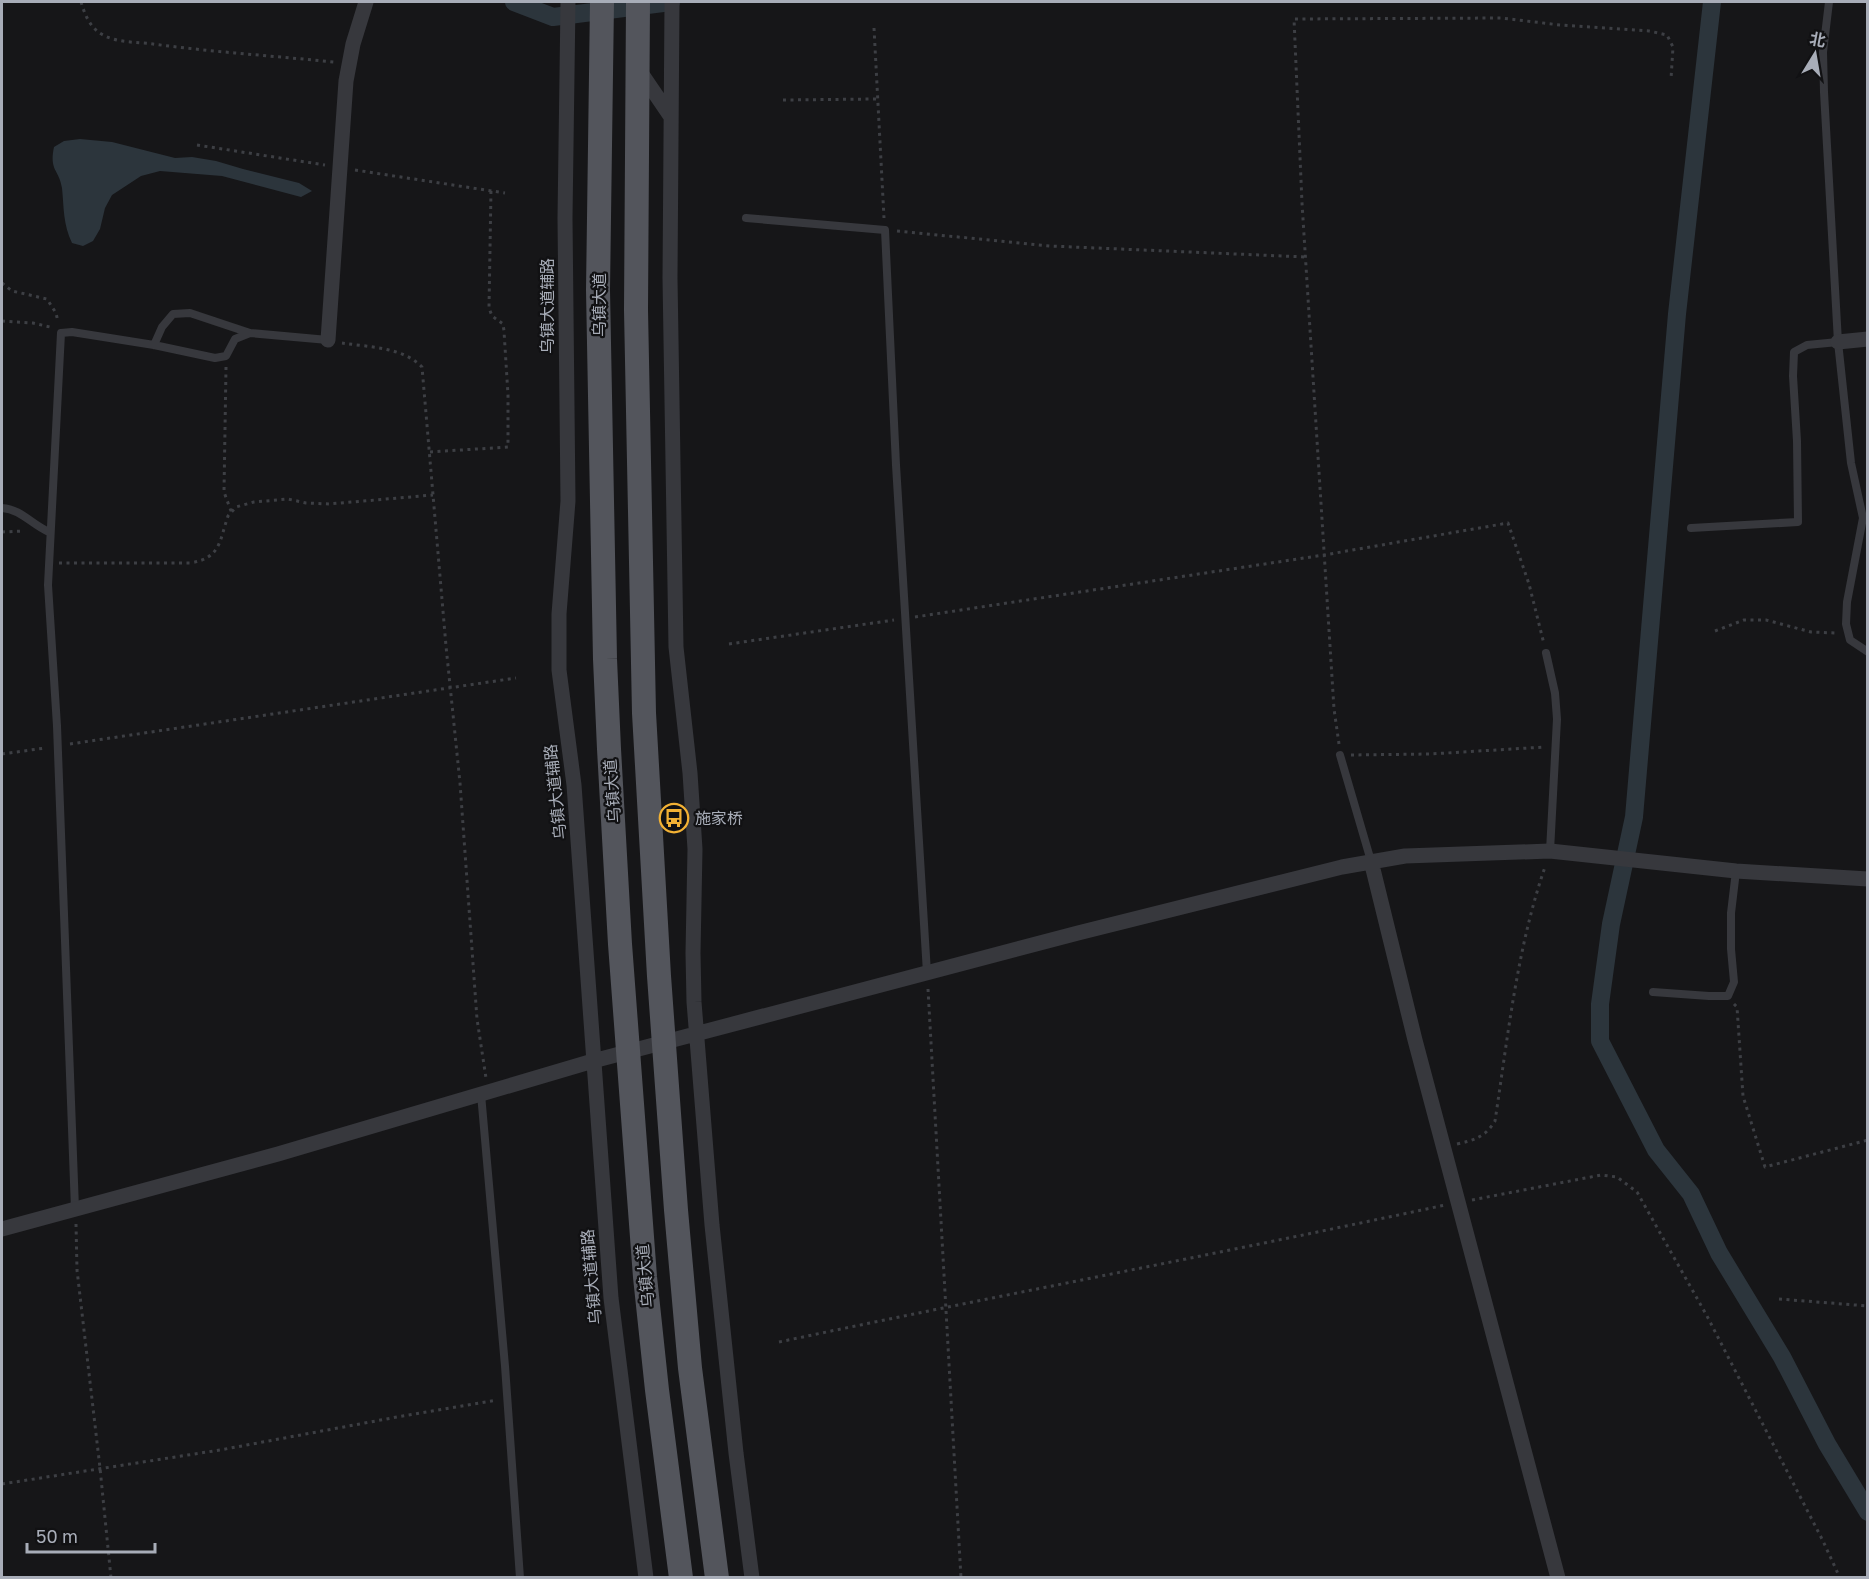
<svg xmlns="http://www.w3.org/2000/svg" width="1869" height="1579" font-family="'Golos Text','Noto Sans SC',sans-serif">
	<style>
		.water { fill: #2c353c }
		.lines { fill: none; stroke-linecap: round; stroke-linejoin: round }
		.canal { stroke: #2c353c; stroke-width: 18 }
		.path { stroke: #3d3f44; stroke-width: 3; stroke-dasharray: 3 4.5; stroke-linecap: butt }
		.lane { stroke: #37383d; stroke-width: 8 }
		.street { stroke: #37383d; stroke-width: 15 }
		.primary { stroke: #53555c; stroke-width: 24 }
		.labels { text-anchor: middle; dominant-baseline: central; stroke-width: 4.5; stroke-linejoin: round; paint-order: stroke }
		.street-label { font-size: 16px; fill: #a8adb8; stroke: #111113 }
		.poi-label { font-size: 16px; fill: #a8adb8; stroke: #111113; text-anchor: start }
	</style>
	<rect width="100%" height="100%" fill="#161618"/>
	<path class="water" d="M80,139l32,3 63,16 17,-1 24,4 27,8 56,14 13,8 -11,6 -79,-21 -62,-5 -19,5 -29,19 -7,13 -5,21 -7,12 -10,5 -11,-3c-9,-19 -8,-35 -10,-55 -3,-19 -13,-17 -8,-41l10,-6z"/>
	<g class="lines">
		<path class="canal" d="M514,2l39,15 118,-15
			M1712,2l-35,312 -43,503 -23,107 -11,80v37l56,109 35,44 28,59 63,104 45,87 41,68"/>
		<path class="path" d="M81,2c4,13 9,26 22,33 15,8 35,7 50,9 60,8 121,12 181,18
			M874,28l10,190
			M783,100l94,-1
			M197,145l128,20
			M355,170l150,23
			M897,231l153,15 256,11
			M2,283l10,8 35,8 9,14 2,9
			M2,321l31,2 17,4
			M342,343c26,4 61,4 80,24l24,279 14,137 17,236 9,59
			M226,367l-2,125 7,19
			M430,452l78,-5v-52l-4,-64 -1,-7 -11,-8 -3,-8 2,-118
			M2,532l21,-1
			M59,563h131c31,-5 29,-21 38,-47l8,-9 18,-5 34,-3 18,4 23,1 104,-9
			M915,617l409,-62 184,-32 21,61 15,60
			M1715,631l29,-11h22l45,12 24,1
			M729,644l165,-24
			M70,744l446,-66
			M1339,744l-5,-35 -32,-506 -8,-184 207,-1 59,7 89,6 18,4 6,12 -2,32
			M2,754l43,-6
			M1351,755l79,-1 115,-7
			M928,989l33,589
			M1734,1004l3,3 6,89 22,71 103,-27
			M1457,1144c18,-4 28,-7 38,-23 13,-85 22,-173 50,-254
			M1472,1200l129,-25 16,2 20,15 70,124 116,225 17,37
			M76,1224l1,46 23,198 11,110
			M1779,1299l89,7
			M779,1342c222,-47 444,-89 666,-137
			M2,1484l218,-34 177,-33 100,-17"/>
		<path class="lane" d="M1829,2l-6,50 1,40 14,250 13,121 12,55 -16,84 -1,22 4,16 18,12
			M746,218l139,12 11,235 31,508
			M154,345l8,-18 11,-13 17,-1 60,20
			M2,508c19,1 30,17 47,24
			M1691,528l107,-6 -1,-81 -4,-65 1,-24 13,-7 31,-3
			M1546,653l9,40 2,26 -7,132
			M1340,755l31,106
			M1653,992l56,4h19l6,-14 -3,-33v-36l5,-42
			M481,1094l24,272 15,212
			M75,1209l-18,-483 -9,-141 13,-252 11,-1 82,13 61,13 11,-2 9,-17 15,-6 78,7"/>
		<path class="street" d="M568,2l-3,216 3,283 -9,113v56l15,115 37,513 35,280
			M672,2l-2,276 6,369 14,126 5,76 -2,104 1,49 18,223 24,228 16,125
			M639,70l32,47
			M328,340l18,-259 7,-37 13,-42
			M1838,342l30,-3
			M1371,861l44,179 143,538
			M2,1229l276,-75 315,-93 485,-128 264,-66 63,-11 145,-5 186,20 132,8"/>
		<path class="primary" d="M602,2l-4,288 7,369 4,90 11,195 25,333 12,113 24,188
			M638,2l-2,308 8,403 15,263 17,234 14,158 27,210"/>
	</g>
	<defs>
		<g id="bus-ring" transform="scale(1.5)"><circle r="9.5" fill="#111113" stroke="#f2b134" stroke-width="1.5"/><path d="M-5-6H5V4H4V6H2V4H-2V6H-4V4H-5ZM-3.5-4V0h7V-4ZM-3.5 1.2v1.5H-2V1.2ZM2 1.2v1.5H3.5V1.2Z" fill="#f2b134"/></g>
	</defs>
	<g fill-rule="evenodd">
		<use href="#bus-ring" x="674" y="818"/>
	</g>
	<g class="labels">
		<g class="street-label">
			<text transform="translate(599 305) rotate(-90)">乌镇大道</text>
			<text transform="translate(547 306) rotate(-90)">乌镇大道辅路</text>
			<text transform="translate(612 791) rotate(-94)">乌镇大道</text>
			<text transform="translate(555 792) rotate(-96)">乌镇大道辅路</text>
			<text transform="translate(645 1276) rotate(-95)">乌镇大道</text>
			<text transform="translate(591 1277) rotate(-95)">乌镇大道辅路</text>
		</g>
		<g class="poi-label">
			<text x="695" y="818">施家桥</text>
		</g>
	</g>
	<rect width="1869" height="1579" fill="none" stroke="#a8adb8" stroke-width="6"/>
	<g transform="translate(1815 54) rotate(11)" stroke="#111113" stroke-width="4.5" paint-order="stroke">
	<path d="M0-4.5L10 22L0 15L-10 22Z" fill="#a8adb8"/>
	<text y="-9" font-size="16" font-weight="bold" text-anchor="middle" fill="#a8adb8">北</text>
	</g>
	<path d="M27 1543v9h128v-9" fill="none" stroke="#a8adb8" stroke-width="3"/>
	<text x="36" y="1543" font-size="18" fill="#a8adb8" stroke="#111113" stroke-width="4.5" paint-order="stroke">50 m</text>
</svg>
